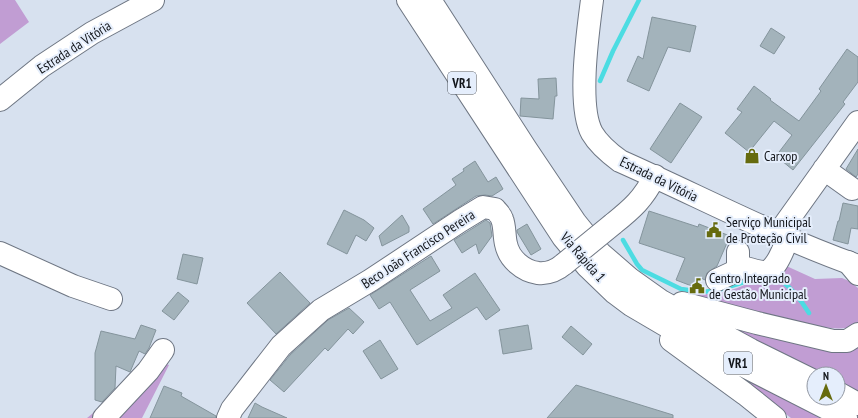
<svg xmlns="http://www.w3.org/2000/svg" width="858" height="418" font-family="'PT Sans Narrow',sans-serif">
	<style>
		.green { fill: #c19dd3 }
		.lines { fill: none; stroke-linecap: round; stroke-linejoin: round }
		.stream { stroke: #4cdce2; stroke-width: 4.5 }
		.building { fill: #a3b3bb; stroke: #84949c }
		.minor-casing { stroke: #6e7683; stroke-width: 24 }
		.major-casing { stroke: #6e7683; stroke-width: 24 }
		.highway-casing { stroke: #6e7683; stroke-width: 24 }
		.minor { stroke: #fff; stroke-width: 22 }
		.major { stroke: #fff; stroke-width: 22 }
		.highway { stroke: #fff; stroke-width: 22 }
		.minor-bridge-casing { stroke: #6e7683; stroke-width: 24; stroke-linecap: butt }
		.minor-bridge { stroke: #fff; stroke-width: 22 }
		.labels { text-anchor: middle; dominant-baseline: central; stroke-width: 4; stroke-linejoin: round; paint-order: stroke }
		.shield { fill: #e5eefc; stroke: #51565e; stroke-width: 1 }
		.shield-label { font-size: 13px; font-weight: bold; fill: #12151a }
		.street-label { font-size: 14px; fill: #12151a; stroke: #e5eefc }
		.poi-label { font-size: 14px; fill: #12151a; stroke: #e5eefc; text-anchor: start }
	</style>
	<rect width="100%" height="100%" fill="#d7e1ef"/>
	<path class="green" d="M0,0h15l14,22 -29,22z
		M782,264l33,15 27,-1 7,3 9,7v37c-15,5 -24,4 -40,1l-131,-31v-2c10,0 22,2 32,0 23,-4 43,-17 63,-29z
		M730,323l128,22v47l-20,-10v-8h-16l-86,-43z
		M707,354l113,64h-29z
		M157,360l12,5 -27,53h-55l32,-26 12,-20z"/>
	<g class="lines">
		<path class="stream" d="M600,81l13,-30 26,-51
			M623,240l14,24 5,6 39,19 22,3 15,-2 36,-11
			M773,278c12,0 30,25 36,35"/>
	</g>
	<path class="building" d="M652,17l44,9 -6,26 -22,-5 -19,44 -22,-10 11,-25 5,3z
		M771,28l14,9 -11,17 -14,-8z
		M847,49l11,8v25l-15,20 2,2 -52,66 -17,-14 16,-21 -18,-14 -25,31 -24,-19 17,-21 -5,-3 17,-23 17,13 -1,1 29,21 22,-30 -2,-2z
		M556,78l1,18h-2l-2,23 -33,-3 1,-18 18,1 -1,-20z
		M680,103l22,14 -31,46 -21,-14z
		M858,149v25l-2,3 -10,-8z
		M475,161l13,21 8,-5 7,12 -11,7 -7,-1 -9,1 -43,28 -10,-15 33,-24 -4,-6 12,-8 -1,-2z
		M843,203l15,3v23l-7,-1 -3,16 -15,-4 5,-19h1z
		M344,210l20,10 10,8 -8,13 -10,-6 -9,19 -20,-10z
		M649,211l49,16 1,-3 31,12 -13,30 -10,7 -2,7 -4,-2 -4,10 -21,-8 9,-22 -46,-15z
		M402,215l7,12v5l-27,14 -3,-10z
		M486,220l4,3 2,13 -13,18 -3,-10 -14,9 -8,-13z
		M527,224l14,25 -10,6 -14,-23v-2z
		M183,254l20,4 -6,26 -20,-5z
		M431,256l9,15 -30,19 20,31 22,-13 -9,-13 32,-22 25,37 -14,10 -9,-13 -60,38 -27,-43 -11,7 -9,-14z
		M280,272l30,31 -34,31 -29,-31z
		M178,292l11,9 -15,19 -12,-9z
		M349,308l15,14 -11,12 -5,-5 -20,22 -3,-3 -41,44 -14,-12 20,-25 38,-35z
		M141,325l15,5 -7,18 -4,6 -6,-3 -9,21 -14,-6 -1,22 -13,14 -7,-2v-47l6,-22 34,8z
		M528,325l4,24 -29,5 -4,-24z
		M571,326l21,18 -9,11 -21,-18z
		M380,340l18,29 -17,10 -18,-28z
		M576,385l97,30v3h-126z
		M164,386l18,7 -1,3 35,20v2h-66z
		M255,403l7,4 25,11h-39z"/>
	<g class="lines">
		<g class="minor-casing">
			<path id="minor" d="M824,169l28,20
				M613,224c20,-16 30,-25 42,-48
				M778,234l80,-112
				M0,253l73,33 38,13
				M738,266c8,2 17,5 25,6 13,1 21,-25 25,-34
				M717,280l17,-8 4,-6v-14
				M104,418l44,-47 15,-21
				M228,418l4,-9 49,-63 40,-36 50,-30 89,-59 23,-14 12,2c2,3 6,6 7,10 3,7 2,17 4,25 3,15 17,27 32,29 10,1 19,-3 26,-9"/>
		</g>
		<g class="major-casing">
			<path id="major" d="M592,0c-4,31 -15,106 0,133 7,12 17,20 28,28 79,35 156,76 238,105
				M0,100l42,-34 50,-33 61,-33"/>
		</g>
		<g class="highway-casing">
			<path id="highway" d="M408,0l155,237 24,29 28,27 16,12 46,27 169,86
				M430,0l96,149 49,73 25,31 30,26 31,22 90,49 63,31
				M848,262l10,12
				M682,303l75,20 76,18h14l11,-7
				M671,340l74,54 30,24
				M838,393l20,11"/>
		</g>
		<use href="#minor" class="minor"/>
		<use href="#major" class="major"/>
		<use href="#highway" class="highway"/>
		<g class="minor-bridge-casing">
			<path id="minor-bridge" d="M564,264l49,-40"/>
		</g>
		<use href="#minor-bridge" class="minor-bridge"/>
	</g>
	<defs>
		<g id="shop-bare" transform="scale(1.2)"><path d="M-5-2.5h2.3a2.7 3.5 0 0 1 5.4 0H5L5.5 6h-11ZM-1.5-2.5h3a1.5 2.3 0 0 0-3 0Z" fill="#666b0e" stroke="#e5eefc" stroke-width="2.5" paint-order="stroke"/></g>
		<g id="civic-bare" transform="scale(1.2)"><path d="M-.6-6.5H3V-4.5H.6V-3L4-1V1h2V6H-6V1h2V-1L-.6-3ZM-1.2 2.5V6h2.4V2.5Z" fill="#666b0e" stroke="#e5eefc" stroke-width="2.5" paint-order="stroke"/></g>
	</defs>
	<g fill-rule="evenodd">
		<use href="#shop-bare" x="752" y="156"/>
		<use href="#civic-bare" x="714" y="230"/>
		<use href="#civic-bare" x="697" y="286"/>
	</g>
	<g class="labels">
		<g class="shield">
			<rect x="448" y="72" width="28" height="22" rx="3"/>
			<rect x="724" y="352" width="28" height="22" rx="3"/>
		</g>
		<g class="shield-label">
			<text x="462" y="83">VR1</text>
			<text x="738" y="363">VR1</text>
		</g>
		<g class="street-label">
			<text transform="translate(74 47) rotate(-33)">Estrada da Vitória</text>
			<text transform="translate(659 179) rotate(26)">Estrada da Vitória</text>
			<text transform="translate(418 249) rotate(-33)">Beco João Francisco Pereira</text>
			<text transform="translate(583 257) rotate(49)">Via Rápida 1</text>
		</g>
		<g class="poi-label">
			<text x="764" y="156">Carxop</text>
			<text x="726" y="222">Serviço Municipal<tspan x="726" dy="16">de Proteção Civil</tspan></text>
			<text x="709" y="278">Centro Integrado<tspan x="709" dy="16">de Gestão Municipal</tspan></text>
		</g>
	</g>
	<g transform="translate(826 386)"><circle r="19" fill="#e5eefc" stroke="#9197a2"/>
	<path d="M0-3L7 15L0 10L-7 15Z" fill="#666b0e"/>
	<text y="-6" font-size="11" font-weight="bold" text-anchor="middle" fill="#12151a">N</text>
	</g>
</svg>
